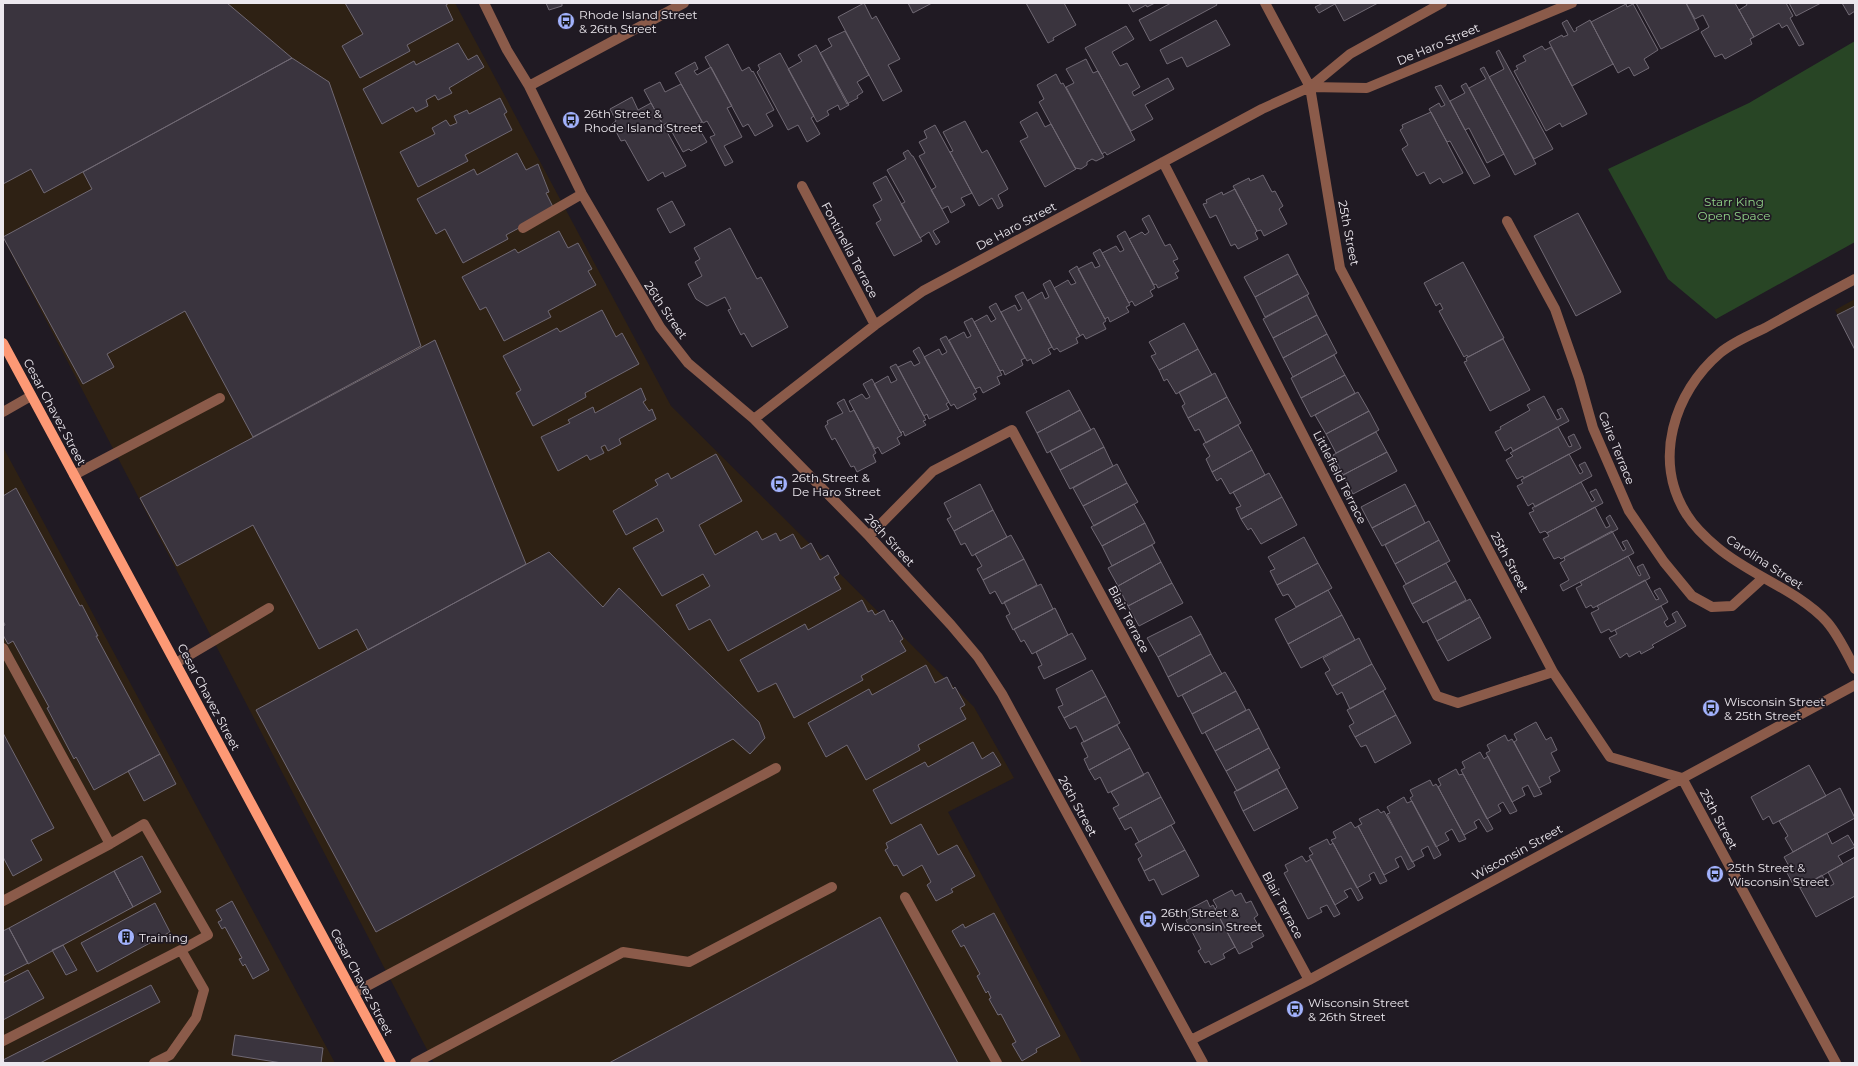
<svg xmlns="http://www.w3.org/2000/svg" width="1858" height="1066" font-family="Montserrat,sans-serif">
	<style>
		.industrial { fill: #2e2114 }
		.education { fill: #2d2113 }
		.green { fill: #284525 }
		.building { fill: #3a343e; stroke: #706974 }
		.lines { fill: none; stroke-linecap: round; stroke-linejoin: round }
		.minor { stroke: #8b5b4a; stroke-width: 10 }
		.major { stroke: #fd9975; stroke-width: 10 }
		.labels { text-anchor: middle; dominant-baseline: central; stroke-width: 3.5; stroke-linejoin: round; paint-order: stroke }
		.poi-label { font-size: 12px; fill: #ece8ee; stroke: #201a23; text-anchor: start }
		.street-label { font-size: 12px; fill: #ece8ee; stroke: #201a23 }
		.park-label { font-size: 12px; fill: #90d388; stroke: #201a23 }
	</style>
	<rect width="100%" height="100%" fill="#201a23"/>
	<path class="industrial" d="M3,3h452l216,403 303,301 40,71 -66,34 134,251h-648l-431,-825z
		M3,447l332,616h-332z"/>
	<path class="education" d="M1855,299v48l-20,-37z"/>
	<path class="green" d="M1855,41v201l-139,77 -48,-40 -60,-110 141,-66z"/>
	<path class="building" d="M3,3h224l65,55 -248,135 -13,-24 -28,15z
		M345,3h104l-3,2 7,15 -46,25 3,6 -50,27 -18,-32 21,-12z
		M546,3h16v3l-13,4z
		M864,3l8,16 4,-3 24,43 -12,6 14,26 -19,10 -45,-84z
		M908,3h24l-19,10z
		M1026,3h38l12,22 -23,13 1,2 -6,3z
		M1128,3h27l-8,4 -1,-2 -13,7z
		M1171,3h45l1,2 -67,36 -11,-21z
		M1323,3h55l-34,18 -9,-17 -16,9 -4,-6z
		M1636,3h50l13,26 -38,20z
		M1686,3h49l19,34 -4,2 2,5 -27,15 -3,-5 -7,3 -14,-25 8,-5 -6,-12 -8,4z
		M1746,3h40l7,13 -3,2 14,26 -5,2 -12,-21 -5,3 -3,-5 -25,14 -15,-27 8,-5z
		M1789,3h32l-25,13z
		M1842,3h13v8l-6,4z
		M1626,4l1,3 6,-3 25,46 -14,9 5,9 -15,8 -5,-9 -11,6 -27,-51z
		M1216,20l14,25 -43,22 -5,-10 -15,7 -7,-14z
		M1567,20l7,12 3,-2 -1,-2 14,-8 23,44 -41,22 -23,-44 13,-7 1,2 5,-2 -6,-12z
		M1126,26l8,13 -22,13 8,14 7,-3 13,24 -8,5 2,4 34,-18 6,11 -29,16 8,14 -22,12 -46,-83z
		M845,31l24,44 -12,7 6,10 -6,4 1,2 -11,6 -27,-51 12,-7 -4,-7z
		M458,43l10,17 9,-5 7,12 -35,21 3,5 -14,7 -3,-5 -9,5 2,6 -12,6 -3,-5 -31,17 -19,-35 51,-28 2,4z
		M728,44l14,27 7,-4 3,5 1,-1 21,39 -8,4 7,12 -18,10 -7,-12 -5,3 -38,-70z
		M816,45l33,60 -9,5 -2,-5 -11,6 2,4 -12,7 -29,-53 14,-8 -4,-6z
		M1542,46l3,4 6,-3 36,67 -25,13 -2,-4 -14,8 -32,-60 4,-2 -2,-3 10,-5 -3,-5z
		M1499,50l54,99 -19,10 -45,-82 15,-8 -8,-17z
		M780,53l34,63 -3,2 9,16 -13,8 -9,-17 -10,5 -31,-58 3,-3 -2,-4z
		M292,58l37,24 92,264 -168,91 -68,-126 -78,43 7,13 -31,17 -80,-147 89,-48 -9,-17z
		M1086,59l7,14 5,-2 37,69 -28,15 -2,-3 -3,2 -36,-67 8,-4 -8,-14z
		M695,62l3,7 -4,2 3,4 14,-8 21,39 -5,2 15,29 -18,9 9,16 -8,4 -15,-29 5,-2 -8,-14 -4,2 -28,-50z
		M1484,67l52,97 -21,11 -46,-87 17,-9 -6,-10z
		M1056,74l5,10 2,-1 41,74 -8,4 -4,-2 -5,3v3l-6,4 -6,-1 -36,-66 5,-3 -7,-14z
		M660,82l5,10 16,-8 21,38 -5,3 10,17 -16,9 -2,-2 -6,3 -16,-29 -4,2 -19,-35z
		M1466,83l38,71 -17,9 -18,-35 -4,2 -15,-29 15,-8 -4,-7z
		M1441,85l49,91 -16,8 -24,-43 -3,1 -18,-33 10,-6 2,4 4,-2 -10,-18z
		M632,97l6,13 13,-7 35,63 -21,11 -2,-5 -15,9 -23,-41 -4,1 -9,-17 4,-3 -6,-12z
		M500,98l7,14 -3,2 8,16 -47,25 3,6 -50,26 -18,-35 35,-18 -3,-6 14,-8 4,6 7,-3 -3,-7 13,-6 2,4z
		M1037,112l8,15 6,-3 25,45 -31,18 -25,-46 8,-4 -8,-15z
		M1431,112l32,61 -20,10 -3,-5 -10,6 -6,-12 -7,4 -15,-27 6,-4 -8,-15 3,-2 -1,-3z
		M965,121l17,32 5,-3 21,39 -10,6 5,11 -5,3 -6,-11 -13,8 -29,-54 3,-1 -10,-19z
		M935,125l37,68 -11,5 4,7 -14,8 -3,-7 -6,3 -11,-19 5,-3 -17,-31 6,-3 -6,-11 8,-4 -3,-7z
		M908,150l4,6h1l36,66 -16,9 7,11 -4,3 -7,-13 -9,6 -19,-34 4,-2 -18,-32 19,-11 -3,-6z
		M517,153l9,17 12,-6 11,28 -3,1 8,16 -48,26 2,4 -45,24 -18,-34 -9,5 -19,-35 57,-30 3,6z
		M1263,175l9,17 3,-1 8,15 -4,3 8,15 -23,12 -3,-6 -4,1 -24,-45 16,-8 1,3z
		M886,176l36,65 -28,15 -18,-33 5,-3 -8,-15 9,-5 -9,-17z
		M1235,189l22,42 -2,2 3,6 -20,10 -3,-5 -4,2 -15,-31 -6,3 -7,-14 4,-1 -1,-3 16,-8 1,3z
		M672,201l13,24 -15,8 -13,-24z
		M1578,213l43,79 -45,24 -42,-80z
		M1149,215l16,31 5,-2 8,15 -5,2 6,10 -4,2 3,5 -20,10 -2,-4 -2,1 -25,-46 13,-7 3,3 4,-3 -7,-13z
		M730,228l27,51 4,-2 27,50 -36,20 -8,-14 -3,2 -13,-25 3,-1 -6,-12 -18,9 -11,-7 -8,-15 14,-8 -7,-14 5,-3 -6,-11z
		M559,231l9,17 10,-5 14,26 -4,2 8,14 -48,26 3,6 -47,24 -18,-34 -6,3 -18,-33 53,-28 3,4z
		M1125,231l30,57 -5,3 3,5 -18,10 -3,-5 -3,2 -27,-50 14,-7 4,6 4,-2 -7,-14z
		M1100,249l30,56 -4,2 3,5 -19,10 -2,-5 -3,2 -27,-50 14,-7 3,6 5,-2 -7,-13z
		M1288,254l10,20 -43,23 -11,-20z
		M1463,262l41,76 -36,19 -1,-2 -3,2 -25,-46 4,-2 -3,-6 -4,3 -12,-23z
		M1077,266l29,55 -3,2 3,6 -20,10 -3,-5 -3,2 -26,-48 14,-8 3,5 5,-2 -7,-12z
		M1298,274l11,20 -44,23 -10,-20z
		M1050,280l30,56 -4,2 2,5 -18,9 -3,-4 -3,2 -2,-3 -24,-47 14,-8 3,7 4,-2 -6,-13z
		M1023,292l29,55 -4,2 3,5 -18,10 -2,-5 -4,2 -26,-49 14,-7 3,6 4,-2 -7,-13z
		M1307,295l10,20 -44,23 -10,-19z
		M996,303l29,55 -4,2 2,5 -18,10 -2,-5 -3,1 -26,-49 13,-7 4,7 5,-3 -7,-12z
		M1855,306v44l-18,-35z
		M602,310l14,27 6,-4 17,31 -54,29 1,4 -53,29 -17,-33 5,-3 -18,-34 54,-28 3,4z
		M1317,315l10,19 -44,24 -10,-20z
		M972,318l30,57 -5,2 3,7 -17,9 -3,-6 -5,2 -26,-49 15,-8 3,6 4,-2 -7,-14z
		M1184,323l14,26 -39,21 -8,-14 5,-2 -7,-12z
		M1327,334l10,19 -44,24 -10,-19z
		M946,336l31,56 -4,2 3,5 -19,10 -3,-5 -3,2 -27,-49 15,-8 3,6 5,-3 -7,-13z
		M1503,339l27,51 -40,21 -26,-49 3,-1 -1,-3z
		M435,340l91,224 -158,86 -11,-21 -38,20 -66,-124 -76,41 -37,-68z
		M919,347l30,55 -3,2 3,5 -20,10 -2,-5 -3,2 -26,-49 13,-6 3,5 6,-3 -7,-12z
		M1198,349l14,26 -36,19 -9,-15 -3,2 -5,-11z
		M1334,355l11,20 -44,23 -10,-20z
		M896,364l30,56 -3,1 3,4 -21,11 -2,-5 -2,2 -27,-49 14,-8 3,7 6,-3 -7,-13z
		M1215,373l12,24 -39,21 -6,-12 3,-2 -6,-12z
		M1345,375l10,18 -44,24 -10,-19z
		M872,379l30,56 -5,3 3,6 -18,10 -4,-7 -3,2 -26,-48 13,-7 4,5 4,-2 -7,-13z
		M641,388l5,12 -3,2 6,9 3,-2 4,10 -37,20 2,5 -13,7 -3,-6 -4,2 3,6 -14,7 -3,-5 -29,16 -17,-34 29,-14 -2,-3 25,-13 2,6z
		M1069,390l11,20 -43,23 -11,-21z
		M1358,392l11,19 -43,23 -11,-19z
		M1544,396l13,24 4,-2 -4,-8 5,-2 7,13 -56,30 -2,-4 -6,4 -10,-19 6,-3 -1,-2 30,-17 -3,-5z
		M1227,397l14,26 -35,20 -7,-14 -4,2 -7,-13z
		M844,399l6,13 4,-2 22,43 -3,2 3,7 -19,10 -3,-6 -3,1 -16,-29 -3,2 -7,-14 3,-2 -1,-3 16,-8 -6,-10z
		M1080,410l11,20 -44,23 -10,-20z
		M1369,411l10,19 -43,23 -10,-19z
		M1238,425l14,25 -40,22 -6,-13 4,-3 -7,-12z
		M1558,427l11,20 3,-1 -4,-9 6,-3 7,14 -57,30 -1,-2 -6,3 -11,-19 7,-4 -3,-3z
		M1094,428l10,19 -44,23 -10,-19z
		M1376,432l11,20 -44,23 -10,-20z
		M1104,447l9,19 -43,23 -10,-19z
		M1252,450l13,25 -35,19 -9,-16 -4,3 -5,-9z
		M1387,452l10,19 -44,23 -10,-19z
		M716,454l26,47 -43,24 16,30 42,-24 5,9 14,-7 4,8 13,-7 8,15 10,-6 9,17 8,-5 11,19 -5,3 7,12 -113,62 -18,-32 -21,11 -13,-25 34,-19 -7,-12 -41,22 -29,-48 31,-17 -7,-13 -31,17 -13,-24 45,-26 -3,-5 13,-7 3,6z
		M1569,454l11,20 3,-2 -4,-7 6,-3 7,14 -57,31 -2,-4 -5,3 -11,-20 6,-3 -2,-3z
		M1117,464l10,19 -44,23 -10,-18z
		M1269,473l13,24 -41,22 -5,-11 5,-2 -8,-14z
		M1581,482l11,20 3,-2 -5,-8 6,-3 7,14 -56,30 -2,-2 -5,2 -11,-20 5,-2 -2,-3z
		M1127,483l11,19 -44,24 -11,-20z
		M980,484l13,26 -39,21 -7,-12 4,-2 -7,-14z
		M1405,484l11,21 -44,23 -11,-21z
		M16,488l64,118 2,-1 16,31h-2l64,118 -66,36 -18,-33 -2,2 -27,-51 2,-1 -36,-66 -5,3 -5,-9v-9l2,-1 -2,-4v-125z
		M1282,497l15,28 -36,19 -10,-16 -3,2 -7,-11z
		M1134,504l11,19 -43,23 -11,-19z
		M1416,505l9,18 -43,23 -10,-18z
		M1595,507l11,21 4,-2 -4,-8 4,-3 8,14 -57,30 -2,-2 -5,2 -11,-20 6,-3 -2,-3z
		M993,510l14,27 -35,19 -7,-13 -4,2 -7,-14z
		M1429,521l10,19 -44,24 -10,-19z
		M1145,523l10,20 -43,23 -10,-20z
		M1612,531l11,20 3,-2 -4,-7 5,-2 7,13 -71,38 -3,-6 9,-5 -9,-17 5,-3 -1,-3z
		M1011,535l13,24 -41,21 -6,-11 5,-3 -7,-12z
		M1304,537l14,26 -41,22 -7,-14 5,-2 -7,-12z
		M1439,540l11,21 -44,23 -11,-20z
		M1152,545l9,17 -43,24 -10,-18z
		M549,552l54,55 16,-19 140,134 6,16 -15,16 -17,-15 -357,193 -120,-222z
		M1628,556l11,20 2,-1 -4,-8 6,-3 7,14 -57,30 -2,-3 -5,3 -10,-20 6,-3 -2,-3z
		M1024,559l13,26 -35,19 -7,-13 -5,3 -7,-14z
		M1161,562l11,21 -44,23 -10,-20z
		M1318,563l14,25 -36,19 -8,-13 -5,2 -6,-11z
		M1446,563l10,18 -44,23 -9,-18z
		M1645,580l11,20 3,-1 -5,-8 6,-3 8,14 -57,30 -2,-3 -8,4 -10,-20 8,-4 -2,-3z
		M1456,581l10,19 -43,23 -11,-19z
		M1172,583l11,20 -44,23 -11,-20z
		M1041,584l12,25 -40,21 -7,-14 4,-2 -6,-12z
		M1328,590l14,25 -54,29 -13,-25z
		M1470,599l10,18 -43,24 -10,-20z
		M862,600l6,12 4,-2 3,5 9,-5 6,12 2,-2 11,19 -3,2 6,10 -45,25 2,4 -69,38 -18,-35 -18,9 -18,-32 65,-36 3,6z
		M1661,606l7,13 -4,3 3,5 9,-5 -4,-8 5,-3 9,15 -34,19 2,2 -13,7 -1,-3 -11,6 -2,-4 -7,5 -11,-20 8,-4 -2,-4z
		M1055,608l13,27 -36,19 -8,-14 -3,2 -7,-13z
		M1342,615l13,25 -54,28 -13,-24z
		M1191,616l10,18 -43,23 -11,-19z
		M1480,617l11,21 -43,23 -11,-20z
		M1072,633l14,26 -42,20 -6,-12 4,-2 -6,-13z
		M1201,634l10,20 -43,23 -10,-20z
		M1359,638l13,26 -40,22 -7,-13 5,-3 -7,-12z
		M1211,654l11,20 -44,23 -10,-20z
		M1372,664l14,25 -36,20 -8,-17 -5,3 -5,-9z
		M926,665l9,18 12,-6 6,12 2,-2 10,18 -5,3 6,11 -48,26 2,5 -54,30 -19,-35 -21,12 -18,-34 61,-34 3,6z
		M1092,670l14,26 -42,22 -6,-11 5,-2 -7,-16z
		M1225,672l11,19 -44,23 -10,-19z
		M1236,691l10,19 -44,24 -10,-20z
		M1383,691l13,24 -41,22 -6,-11 5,-3 -7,-13z
		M1106,696l14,27 -36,19 -8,-16 -6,3 -6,-11z
		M1249,709l10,19 -44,23 -10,-19z
		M1396,715l15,28 -36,20 -9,-18 -5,2 -6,-10z
		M1536,722l10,18 5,-3 6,13 -6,3 9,18 -11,6 2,5 -12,6 -25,-46 3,-2 -3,-6z
		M1117,725l13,23 -41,22 -5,-11 4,-2 -7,-14z
		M1259,728l10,20 -43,23 -11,-20z
		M3,733l51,95 -23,12 11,20 -29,16 -10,-19z
		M1505,735l3,6 4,-2 30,55 -8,3 -6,-12 -6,3 3,7 -13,7 -26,-49 4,-2 -3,-6z
		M973,742l9,17 11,-7 8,13 -110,59 -18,-34 52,-28 3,5z
		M1130,748l14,27 -36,18 -8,-16 -5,3 -6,-10z
		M1269,748l11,20 -43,23 -11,-20z
		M1480,752l4,7 4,-3 29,55 -7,3 -7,-12 -5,3 3,6 -14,8 -26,-49 4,-2 -3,-6z
		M160,754l16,30 -32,17 -16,-30z
		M1809,765l17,31 -53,28 -4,-8 -6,4 -12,-23z
		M1277,769l10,19 -44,23 -9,-19z
		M1456,769l3,6 4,-1 30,55 -6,3 -8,-13 -5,3 3,6 -13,7 -26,-48 3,-2 -3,-6z
		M1148,772l13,25 -42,22 -6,-11 6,-3 -8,-13z
		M1430,780l3,6 3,-2 2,3 28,52 -7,3 -7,-13 -7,4 4,7 -13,7 -26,-49 3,-2 -3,-6z
		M1287,788l11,20 -44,23 -11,-20z
		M1840,788l15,30 -62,34 -8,-14 3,-2 -9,-15z
		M1161,797l14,26 -36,19 -8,-15 -6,3 -6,-11z
		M1404,797l3,6 5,-2 29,54 -7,4 -6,-13 -7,4 3,6 -12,6 -25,-48 3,-1 -3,-6z
		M1378,809l3,4 3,-2 31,55 -7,4 -7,-14 -6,3 4,8 -15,8 -26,-49 4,-2 -3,-5z
		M1351,822l4,6 3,-2 29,55 -7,3 -6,-12 -5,3 2,5 -14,8 -24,-45 -2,-3 5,-2 -3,-6z
		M921,824l17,31 19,-10 18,31 -24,13 2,3 -17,9 -9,-16 4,-3 -9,-17 -19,11 -6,-11 -3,1 -9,-16 3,-2 -2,-5z
		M1171,825l14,25 -41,21 -6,-12 4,-3 -7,-12z
		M1827,833l5,11 16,-9 7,12 -17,9 5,8 -43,24 -3,-5 -4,1 -7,-13 4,-3 -6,-11z
		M1327,839l3,6 3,-2 30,55 -5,3 -7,-13 -7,3 4,6 -13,8 -26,-49 4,-2 -4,-6z
		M1185,850l14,26 -37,19 -8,-16 -5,2 -5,-10z
		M142,856l19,36 -28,15 -19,-36z
		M1302,856l4,6 5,-3 24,46 5,9 -6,3 -7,-12 -7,3 2,4 -14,7 -24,-46 4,-2 -3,-6z
		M1855,857v39l-39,21 -16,-29 22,-13 6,12 6,-3 -6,-12z
		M114,871l19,36 -105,57 -19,-36z
		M1232,890l3,6 6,-3 5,10 5,-2 7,14 -4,3 10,18 -13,7 2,4 -14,7 -24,-45 2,-2 -4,-7z
		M1207,900l3,7 3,-2 22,42 -12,7 2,4 -14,7 -2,-4 -4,2 -7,-12 3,-2 -15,-29 4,-2 -4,-7z
		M232,901l37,69 -16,9 -8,-15 -2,2 -4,-7 3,-1 -17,-31 -3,2 -4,-7 4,-2 -6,-10z
		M155,903l15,29 -73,40 -16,-29z
		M994,913l66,123 -24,13 1,3 -15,9 -10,-17 4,-2 -15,-28 -3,1 -9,-16 2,-1 -3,-7 -2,2 -9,-17 3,-2 -16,-29 -3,2 -9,-16 11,-7 2,4z
		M880,917l78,146h-349z
		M9,928l19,35 -25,13v-45z
		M63,945l14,25 -11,5 -14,-25z
		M28,970l16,28 -41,22v-37z
		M151,985l9,17 -120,61h-35l-2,-3z
		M235,1035l88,13 -2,15h-39l-50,-8z"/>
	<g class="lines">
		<path class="minor" d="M484,3l23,47 22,36 53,108 78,133 28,36 66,56 115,117 82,89 27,32 24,37 201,369
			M1265,3l45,84 30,181 213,404 57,85 72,21 154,285
			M529,86l155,-83
			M1310,87l57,1 205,-85
			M1163,162l274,534 21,7 95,-31
			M802,186l73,139
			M1507,221l48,88 24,69 14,50 36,83 35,51 28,34 20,11 20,-1 31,-28
			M523,228l59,-34
			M1855,279c-30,16 -60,32 -90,49 -15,7 -32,14 -45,25 -46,39 -68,108 -33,162 8,13 19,23 31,33 32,27 81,43 109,74 12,14 20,32 28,47
			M3,412l28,-16
			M754,419l121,-94 48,-34 339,-182 48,-22 40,-33 92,-51
			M74,475l146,-77
			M869,536l64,-65 79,-41 297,550
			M3,648l107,196
			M176,663l93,-55
			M905,897l92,166
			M3,901l107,-57 34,-20 64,111 -27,15 23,40 -8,28 -26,37 -16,8
			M354,993l422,-225
			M1191,1040l118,-60 546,-295
			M3,1041l178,-91
			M415,1063l208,-111 66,10 143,-75"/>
		<path class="major" d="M3,343l388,720"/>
	</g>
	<defs>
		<g id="bus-disc" transform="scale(0.9)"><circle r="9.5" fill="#a2b2fd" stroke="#201a23"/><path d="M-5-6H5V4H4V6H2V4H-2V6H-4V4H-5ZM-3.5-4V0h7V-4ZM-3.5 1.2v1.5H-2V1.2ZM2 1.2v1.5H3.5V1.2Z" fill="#111"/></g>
		<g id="building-disc" transform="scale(0.9)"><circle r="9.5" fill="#a2b2fd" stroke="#201a23"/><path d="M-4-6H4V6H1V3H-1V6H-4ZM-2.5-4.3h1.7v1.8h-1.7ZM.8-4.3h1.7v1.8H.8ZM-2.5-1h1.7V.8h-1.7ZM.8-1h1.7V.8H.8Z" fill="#111"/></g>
	</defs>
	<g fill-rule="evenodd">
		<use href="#bus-disc" x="566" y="21"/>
		<use href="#bus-disc" x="571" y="120"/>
		<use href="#bus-disc" x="779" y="484"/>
		<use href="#bus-disc" x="1711" y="708"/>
		<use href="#bus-disc" x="1715" y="874"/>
		<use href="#bus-disc" x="1148" y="919"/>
		<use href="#building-disc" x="126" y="937"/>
		<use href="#bus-disc" x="1295" y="1009"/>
	</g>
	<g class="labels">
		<g class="poi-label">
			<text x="579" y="14">Rhode Island Street<tspan x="579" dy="14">&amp; 26th Street</tspan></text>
			<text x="584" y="113">26th Street &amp;<tspan x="584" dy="14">Rhode Island Street</tspan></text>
			<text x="792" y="477">26th Street &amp;<tspan x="792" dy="14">De Haro Street</tspan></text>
			<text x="1724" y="701">Wisconsin Street<tspan x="1724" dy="14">&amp; 25th Street</tspan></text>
			<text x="1728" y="867">25th Street &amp;<tspan x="1728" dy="14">Wisconsin Street</tspan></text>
			<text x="1161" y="912">26th Street &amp;<tspan x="1161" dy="14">Wisconsin Street</tspan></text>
			<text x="139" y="937">Training</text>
			<text x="1308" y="1002">Wisconsin Street<tspan x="1308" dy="14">&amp; 26th Street</tspan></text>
		</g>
		<g class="street-label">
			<text transform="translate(1438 44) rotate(-23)">De Haro Street</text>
			<text transform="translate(1016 226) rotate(-28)">De Haro Street</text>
			<text transform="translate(1349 233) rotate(79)">25th Street</text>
			<text transform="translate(850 250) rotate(62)">Fontinella Terrace</text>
			<text transform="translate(666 310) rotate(56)">26th Street</text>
			<text transform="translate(55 412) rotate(62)">Cesar Chavez Street</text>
			<text transform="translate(1617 448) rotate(68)">Caire Terrace</text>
			<text transform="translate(1340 477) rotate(63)">Littlefield Terrace</text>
			<text transform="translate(890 540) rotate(47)">26th Street</text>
			<text transform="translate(1510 562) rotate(62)">25th Street</text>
			<text transform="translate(1765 562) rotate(33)">Carolina Street</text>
			<text transform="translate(1129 619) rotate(62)">Blair Terrace</text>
			<text transform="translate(209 697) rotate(62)">Cesar Chavez Street</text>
			<text transform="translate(1078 806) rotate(61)">26th Street</text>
			<text transform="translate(1719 819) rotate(62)">25th Street</text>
			<text transform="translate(1517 852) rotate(-29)">Wisconsin Street</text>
			<text transform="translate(1283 905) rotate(62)">Blair Terrace</text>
			<text transform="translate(362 982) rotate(62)">Cesar Chavez Street</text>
		</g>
		<g class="park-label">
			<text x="1734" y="201">Starr King<tspan x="1734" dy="14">Open Space</tspan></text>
		</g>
	</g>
	<rect width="1858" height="1066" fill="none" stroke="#ece8ee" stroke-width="8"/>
</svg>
